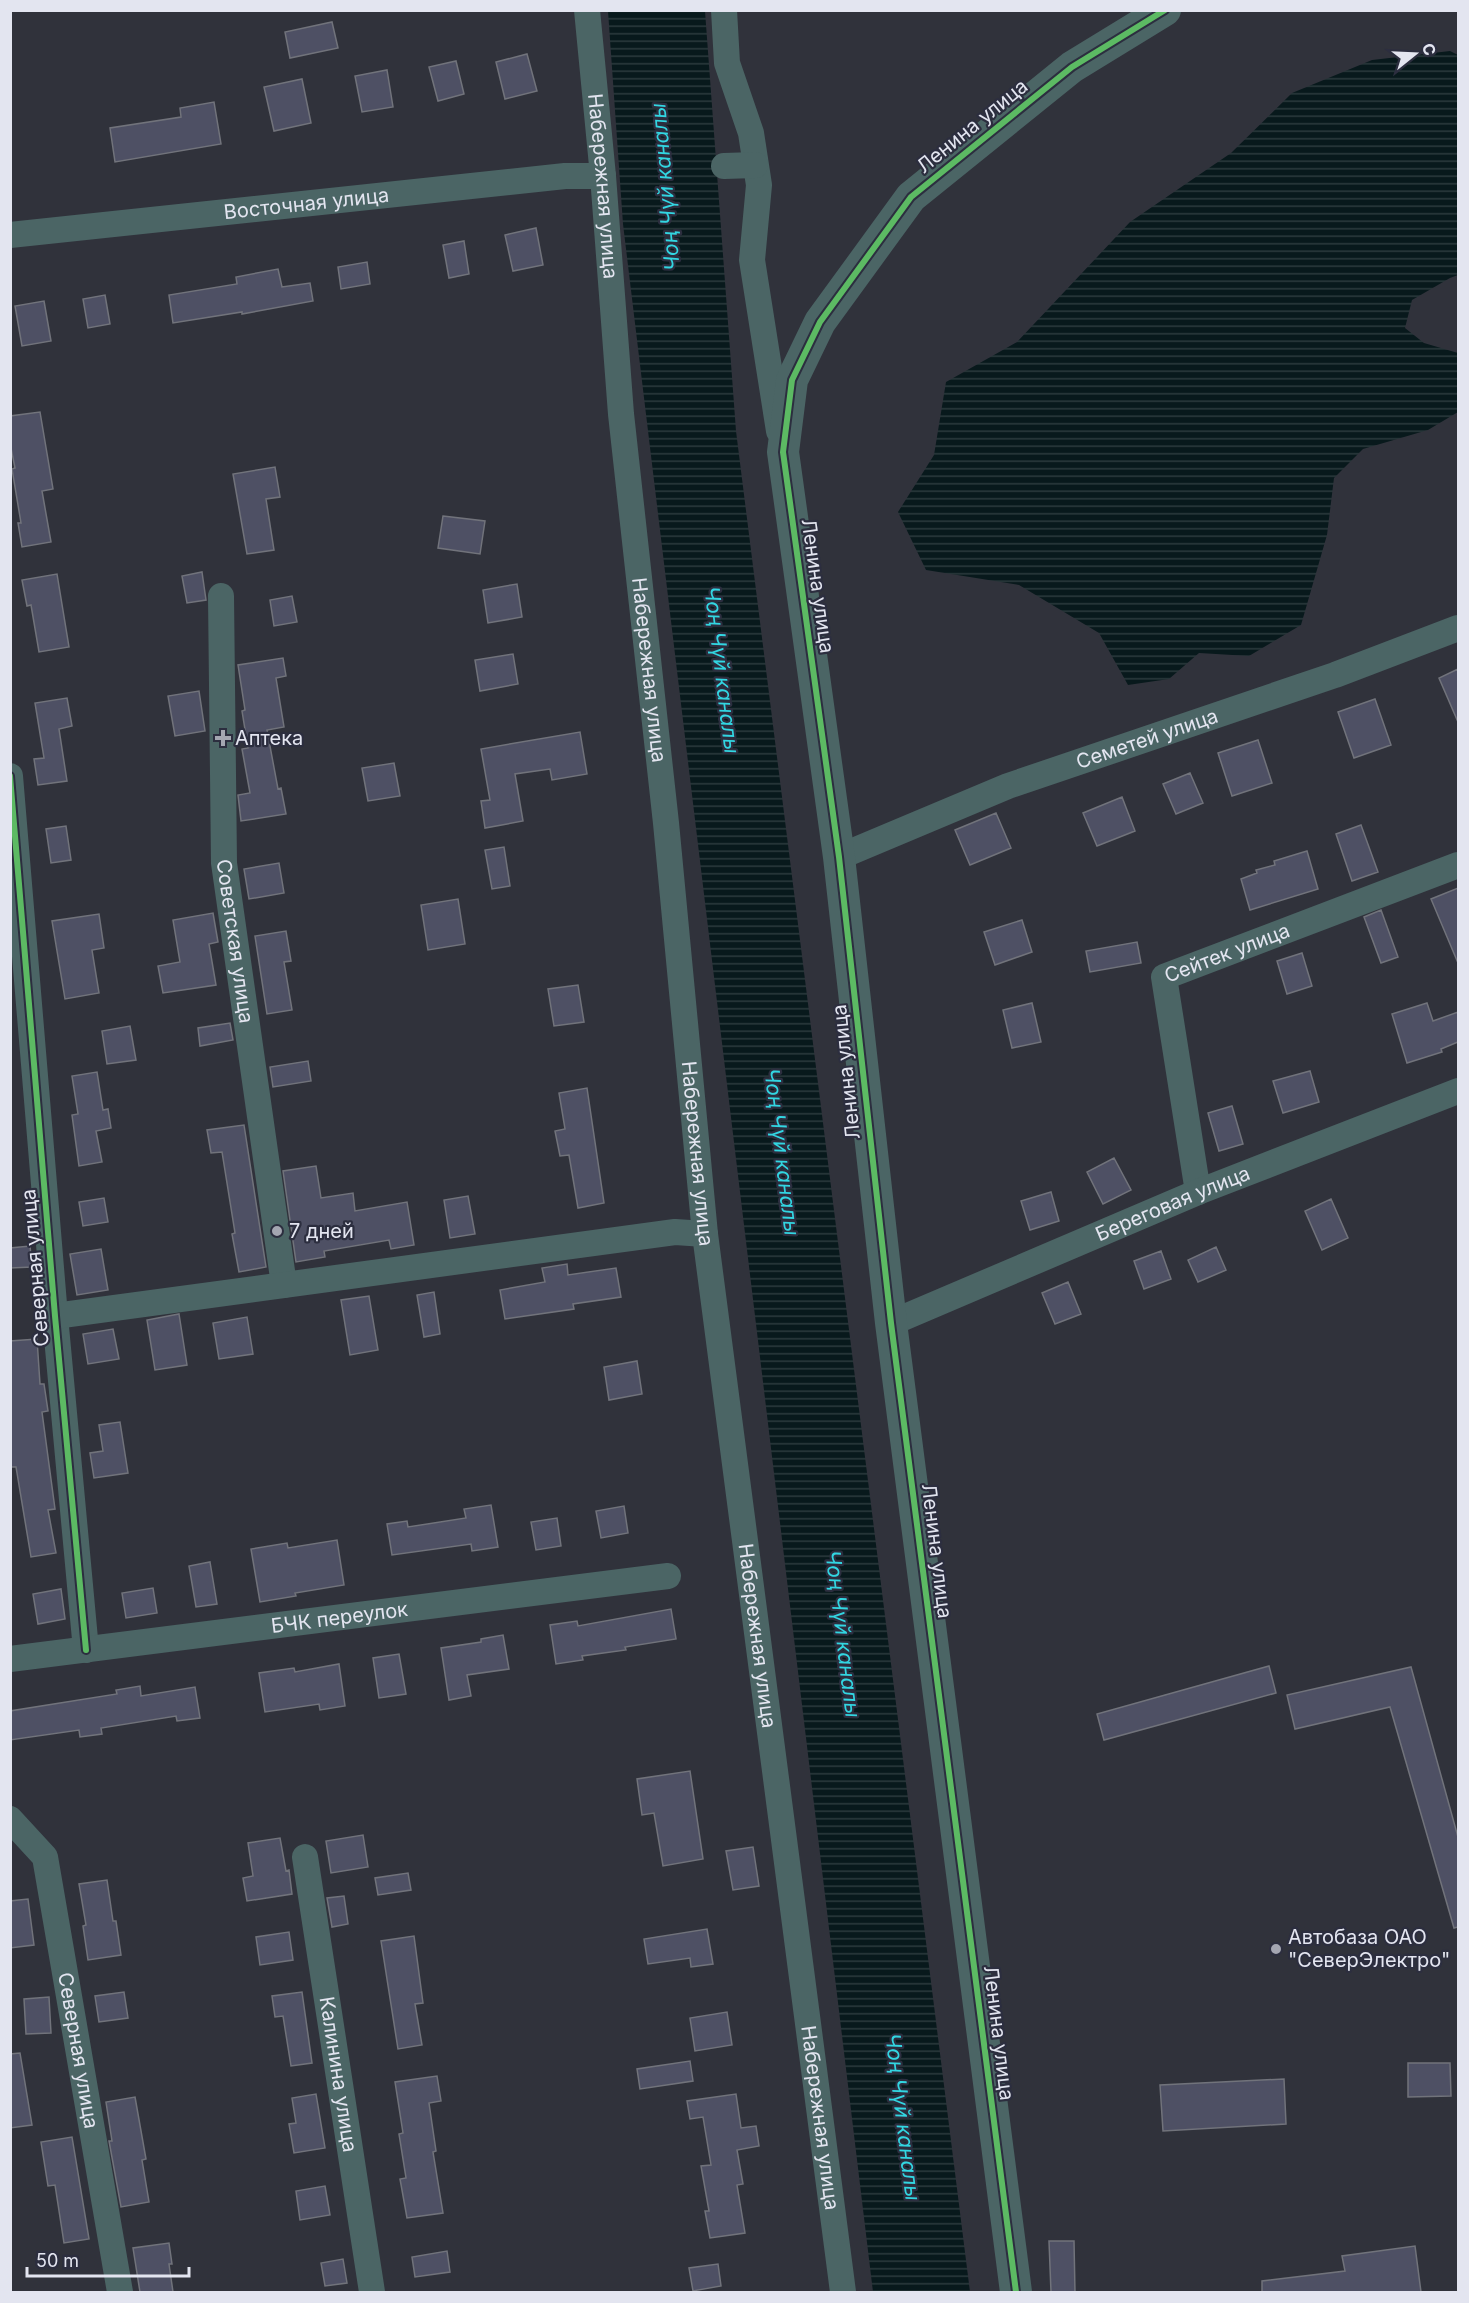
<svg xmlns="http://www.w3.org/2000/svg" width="1469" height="2303" font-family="Inter,sans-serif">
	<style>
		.water { fill: url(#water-rules) }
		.building { fill: #4e5064; stroke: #71737b; stroke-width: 1.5 }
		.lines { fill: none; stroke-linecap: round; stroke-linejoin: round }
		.minor { stroke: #4b6565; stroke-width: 26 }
		.tertiary { stroke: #4b6565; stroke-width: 32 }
		.cycleway-casing { stroke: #2c2e3f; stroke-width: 10 }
		.cycleway { stroke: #5cba63; stroke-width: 6 }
		.poi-dot { fill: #a4a6b1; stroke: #2c2e3f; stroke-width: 2 }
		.labels { text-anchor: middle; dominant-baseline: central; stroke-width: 4.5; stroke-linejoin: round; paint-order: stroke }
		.street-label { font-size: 20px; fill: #e3e5f0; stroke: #2c2e3f }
		.poi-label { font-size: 20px; fill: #e3e5f0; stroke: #2c2e3f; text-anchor: start }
		.water-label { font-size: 21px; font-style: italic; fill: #32d6e2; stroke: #2c2e3f }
	</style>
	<defs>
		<pattern id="water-rules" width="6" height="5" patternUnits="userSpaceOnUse" patternTransform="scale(1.5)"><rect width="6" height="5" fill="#08191c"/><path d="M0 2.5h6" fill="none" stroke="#2c3a3d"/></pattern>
	</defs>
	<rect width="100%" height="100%" fill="#30323b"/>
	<path class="water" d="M608,11h97l31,420 234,1861h-97l-250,-2068z
		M1450,51l8,4v220l-8,3 -38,22 -7,28 19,15 34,10v59l-30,18 -65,19 -29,29 -7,57 -26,90 -52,31 -50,-3 -30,26 -41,6 -29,-52 -80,-48 -93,-15 -28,-58 36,-57 12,-73 71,-40 113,-120 101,-69 61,-60 80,-33z"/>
	<path class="building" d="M332,22l6,26 -48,10 -5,-26z
		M527,54l10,37 -32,8 -9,-37z
		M456,61l8,33 -26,7 -9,-34z
		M387,70l6,37 -31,5 -7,-36z
		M302,79l9,44 -37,8 -10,-44z
		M214,102l7,42 -106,18 -5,-34 71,-11 -1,-9z
		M536,228l7,37 -30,6 -8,-36z
		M464,241l5,33 -20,4 -6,-33z
		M367,262l3,22 -29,5 -3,-22z
		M278,269l4,18 28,-4 3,18 -71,13v-2l-69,11 -4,-28 68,-11 -1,-7z
		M105,295l5,29 -22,4 -5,-29z
		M44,301l7,40 -29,5 -7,-40z
		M40,412l13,77 -11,2 9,51 -29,5 -4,-24h3l-9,-54 3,-1 -5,-25v-27z
		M275,467l5,30 -14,2 8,51 -27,4 -14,-80z
		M443,516l42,5 -5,33 -42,-6z
		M202,572l4,28 -19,3 -5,-27z
		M57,574l12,73 -30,5 -8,-47 -4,1 -5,-26z
		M517,584l5,33 -34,6 -5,-33z
		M292,596l5,26 -23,4 -4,-26z
		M513,654l5,30 -38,7 -5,-31z
		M283,658l3,18 -10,2 8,49 -17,3 11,59 3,-1 5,26 -45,7 -3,-26 12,-2 -8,-44 6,-1 -6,-37 3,-1 -7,-45z
		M1458,669v53l-19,-44z
		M199,691l6,40 -30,5 -7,-40z
		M67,698l5,28 -13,3 8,52 -29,4 -4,-26 10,-1 -9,-55z
		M1375,699l16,46 -37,13 -16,-46z
		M580,732l7,42 -35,6 -2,-11 -35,5 8,47 -38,7 -4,-27 9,-1 -9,-51z
		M1258,740l14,43 -40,13 -14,-43z
		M394,763l6,33 -32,5 -6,-33z
		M1190,773l13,30 -27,11 -13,-30z
		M1122,797l13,34 -38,15 -14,-33z
		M996,813l15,35 -41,17 -15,-35z
		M1361,825l17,47 -26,9 -16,-47z
		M66,826l5,34 -20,3 -5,-34z
		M504,847l6,39 -18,3 -7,-39z
		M1307,851l11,38 -68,21 -9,-31 16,-6 -1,-3 19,-5 -1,-4z
		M279,863l5,30 -35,6 -5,-30z
		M1458,888v75l-27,-64z
		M458,899l7,45 -37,6 -7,-45z
		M1381,910l17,47 -17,6 -17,-46z
		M213,913l5,29 -9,2 7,41 -53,8 -5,-27 22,-4 -7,-42z
		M99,914l5,34 -12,2 7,43 -34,6 -13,-78z
		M1022,920l10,32 -37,13 -11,-33z
		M286,931l5,30 -7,1 8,48 -25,4 -12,-78z
		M1137,942l4,21 -51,9 -4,-21z
		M1302,953l10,33 -25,8 -10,-33z
		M578,985l6,37 -30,4 -6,-37z
		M1032,1003l9,39 -29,6 -9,-38z
		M1427,1003l6,18 25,-9v30l-17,7 1,3 -35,11 -15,-49z
		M230,1023l3,17 -33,6 -2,-18z
		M130,1026l6,34 -29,4 -5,-33z
		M308,1061l3,20 -38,6 -3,-20z
		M1310,1071l9,31 -36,11 -10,-32z
		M97,1072l6,38 5,-1 3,19 -15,3 6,31 -23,4 -7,-51 6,-1 -6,-38z
		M587,1088l17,115 -26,5 -9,-53 -9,1 -5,-25 10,-2 -6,-36z
		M1232,1106l11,38 -24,7 -11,-38z
		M244,1125l22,142 -27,5 -7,-38 3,-1 -13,-81 -11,1 -4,-23z
		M1114,1158l17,32 -28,14 -16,-32z
		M316,1166l5,32 32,-5 2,18 52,-9 7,43 -23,4 -2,-9 -65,11 1,6 -29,5 -13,-91z
		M1051,1192l8,29 -29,9 -9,-29z
		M468,1196l7,38 -25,4 -6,-38z
		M104,1198l4,24 -25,4 -4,-24z
		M1331,1199l17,39 -26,12 -17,-39z
		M30,1246l2,21 -22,1v-20z
		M1216,1247l10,23 -28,12 -10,-22z
		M101,1249l7,41 -31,5 -7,-41z
		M1161,1251l10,28 -27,10 -10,-28z
		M567,1264l1,11 48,-7 5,29 -48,7 1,5 -69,10 -5,-29 45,-8 -3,-14z
		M1068,1282l13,32 -26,10 -13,-31z
		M434,1292l6,42 -16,3 -7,-42z
		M369,1296l9,54 -28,5 -9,-55z
		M179,1314l8,51 -32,5 -8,-50z
		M247,1317l6,37 -34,5 -6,-36z
		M113,1329l6,30 -31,5 -5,-30z
		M37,1339l3,45h4l4,27 -6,1 13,97 -7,1 8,43 -25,4 -15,-90h-6v-126z
		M637,1361l5,33 -33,6 -5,-33z
		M120,1422l8,51 -34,5 -4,-25 13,-2 -4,-26z
		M491,1505l7,42 -26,4 -1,-7 -79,11 -5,-31 20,-3 1,6 58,-9 -2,-9z
		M624,1506l4,27 -27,5 -5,-27z
		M557,1518l4,28 -25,4 -5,-28z
		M337,1540l7,45 -49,8 1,3 -36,6 -9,-53 36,-6 1,5z
		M210,1562l7,42 -21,3 -7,-41z
		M153,1588l4,25 -31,5 -4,-25z
		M61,1589l4,30 -27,5 -5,-30z
		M671,1609l5,30 -51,8 1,3 -44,6 1,4 -27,4 -6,-39 27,-4 1,5z
		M503,1635l6,34 -42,6 4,21 -22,4 -8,-52 40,-6v-3z
		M399,1654l7,40 -27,4 -6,-40z
		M339,1664l6,42 -25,4 -1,-6 -54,8 -6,-39 35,-5 1,4z
		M1269,1666l7,27 -172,47 -7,-26z
		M1411,1667l47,170v90l-4,1 -64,-221 -95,22 -8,-34z
		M140,1686l1,10 54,-9 5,31 -23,3 -1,-5 -75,12 1,6 -22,3 -1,-7 -69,10v-29l107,-17 -1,-4z
		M690,1771l13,88 -40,7 -9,-53 -12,2 -5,-36z
		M363,1835l5,32 -37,6 -5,-32z
		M280,1838l6,33 3,-1 3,24 -45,7 -4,-23 10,-2 -5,-33z
		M753,1847l6,39 -26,4 -7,-39z
		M408,1873l3,17 -33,5 -3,-17z
		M107,1880l6,41h3l5,34 -33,5 -5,-34 3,-1 -7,-41z
		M344,1896l4,28 -16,3 -5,-29z
		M28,1899l6,46 -24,3v-47z
		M707,1929l6,35 -22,3 -1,-9 -42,6 -4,-25z
		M289,1932l4,28 -33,5 -4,-28z
		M414,1936l9,67 -8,1 7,41 -24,4 -17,-108z
		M124,1992l4,26 -29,4 -4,-26z
		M302,1992l10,71 -21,3 -8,-50 -8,1 -3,-21z
		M49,1997l2,36 -25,1 -2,-35z
		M727,2012l5,33 -37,6 -5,-33z
		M20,2053l12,72 -22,3v-74z
		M690,2061l3,20 -53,8 -3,-20z
		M1408,2063h42l1,33 -43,1z
		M437,2076l4,25 -12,2 7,48 -3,1 10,61 -36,5 -7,-39 6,-1 -7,-44 4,-1 -8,-51z
		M1284,2079l2,45 -123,7 -3,-46z
		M316,2094l9,54 -31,5 -5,-29 7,-1 -4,-25z
		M736,2094l5,34 15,-2 3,20 -22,4 6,34 -6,1 8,48 -35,5 -5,-27h4l-8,-45 10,-1 -8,-48 -13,2 -3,-18z
		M135,2097l11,62 -4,1 7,42 -28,5 -12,-66h3l-6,-39z
		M72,2137l17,102 -25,4 -9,-58 -7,1 -7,-44z
		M325,2186l5,29 -30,5 -4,-29z
		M1049,2241h25l1,51h-24z
		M169,2243l3,21h-3l4,28h-33l-7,-44z
		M1415,2246l6,46h-159v-11l83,-10 -3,-15z
		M447,2251l3,21 -35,5 -3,-20z
		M343,2259l4,24 -22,3 -4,-23z
		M718,2264l3,22 -28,5 -4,-23z"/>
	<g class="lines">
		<g class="minor">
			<path id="s1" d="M587,10l16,166 18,238 45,409 39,411 138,1058"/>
			<path d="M724,10l3,53 24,70 8,52 -7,75 27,171"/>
			<path d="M724,166l31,-1"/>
			<path id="s2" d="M10,235l555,-59h38"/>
			<path id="s3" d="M221,596l3,267 60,422"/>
			<path d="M10,776l45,540 31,334"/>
			<path id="s4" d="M839,857l169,-71 327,-111 123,-47"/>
			<path id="s5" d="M1198,1192l-34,-215 294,-112"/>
			<path d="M55,1316l620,-84 30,2"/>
			<path id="s6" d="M891,1323l307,-131 260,-101"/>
			<path id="s7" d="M10,1659l658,-83"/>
			<path id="s8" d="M10,1819l35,38 75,435"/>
			<path id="s9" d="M305,1857l67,435"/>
		</g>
		<path class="tertiary" d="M1016,2292l-125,-969 -52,-466 -56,-405 9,-72 28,-58 91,-125 161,-130 93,-57"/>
		<g class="cycleway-casing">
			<path id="cycleway" d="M10,776l45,540 31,334
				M1016,2292l-125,-969 -52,-466 -56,-405 9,-72 28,-58 91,-125 161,-130 93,-57"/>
		</g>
		<use href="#cycleway" class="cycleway"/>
	</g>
	<g class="poi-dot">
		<path d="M220 729h6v6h6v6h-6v6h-6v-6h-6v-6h6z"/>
		<circle cx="277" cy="1231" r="6"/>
		<circle cx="1276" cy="1949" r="6"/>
	</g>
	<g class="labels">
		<g class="street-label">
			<text transform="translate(972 126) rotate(-39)">Ленина улица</text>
			<text stroke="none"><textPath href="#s1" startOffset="177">Набережная улица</textPath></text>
			<text stroke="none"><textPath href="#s2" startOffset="298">Восточная улица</textPath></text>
			<text transform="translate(818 586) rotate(82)">Ленина улица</text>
			<text stroke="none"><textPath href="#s1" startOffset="663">Набережная улица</textPath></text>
			<text stroke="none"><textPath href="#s4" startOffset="330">Семетей улица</textPath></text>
			<text stroke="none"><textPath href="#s3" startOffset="346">Советская улица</textPath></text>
			<text stroke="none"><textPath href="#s5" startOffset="285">Сейтек улица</textPath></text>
			<text transform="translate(846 1072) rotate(-96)">Ленина улица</text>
			<text stroke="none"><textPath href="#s1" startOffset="1149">Набережная улица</textPath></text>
			<text stroke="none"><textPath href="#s6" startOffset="306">Береговая улица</textPath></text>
			<text transform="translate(35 1268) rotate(-95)">Северная улица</text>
			<text transform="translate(937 1551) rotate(83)">Ленина улица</text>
			<text stroke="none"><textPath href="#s7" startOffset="332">БЧК переулок</textPath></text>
			<text stroke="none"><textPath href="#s1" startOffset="1635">Набережная улица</textPath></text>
			<text transform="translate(999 2033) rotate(83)">Ленина улица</text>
			<text stroke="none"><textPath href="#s8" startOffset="248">Северная улица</textPath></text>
			<text stroke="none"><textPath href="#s9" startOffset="220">Калинина улица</textPath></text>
			<text stroke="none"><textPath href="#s1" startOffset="2121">Набережная улица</textPath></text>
		</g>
		<g class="poi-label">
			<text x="235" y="738">Аптека</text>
			<text x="289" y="1231">7 дней</text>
			<text x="1288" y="1937">Автобаза ОАО<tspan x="1288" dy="23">"СеверЭлектро"</tspan></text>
		</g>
		<g class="water-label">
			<text transform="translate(665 187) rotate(-95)">Чоң Чүй каналы</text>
			<text transform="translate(722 670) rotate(83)">Чоң Чүй каналы</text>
			<text transform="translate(782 1152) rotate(83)">Чоң Чүй каналы</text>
			<text transform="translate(843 1634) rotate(83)">Чоң Чүй каналы</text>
			<text transform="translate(903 2117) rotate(83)">Чоң Чүй каналы</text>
		</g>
	</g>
	<rect width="1469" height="2303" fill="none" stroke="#e3e5f0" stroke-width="24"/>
	<g transform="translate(1415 54) rotate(72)" stroke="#2c2e3f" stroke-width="4.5" paint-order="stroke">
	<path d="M0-4.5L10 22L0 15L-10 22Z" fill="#e3e5f0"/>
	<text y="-9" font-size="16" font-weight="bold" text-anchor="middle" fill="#e3e5f0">С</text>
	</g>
	<path d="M27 2267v9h162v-9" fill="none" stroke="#e3e5f0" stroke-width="3"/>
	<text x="36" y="2267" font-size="18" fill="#e3e5f0" stroke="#2c2e3f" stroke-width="4.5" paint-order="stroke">50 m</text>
</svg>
